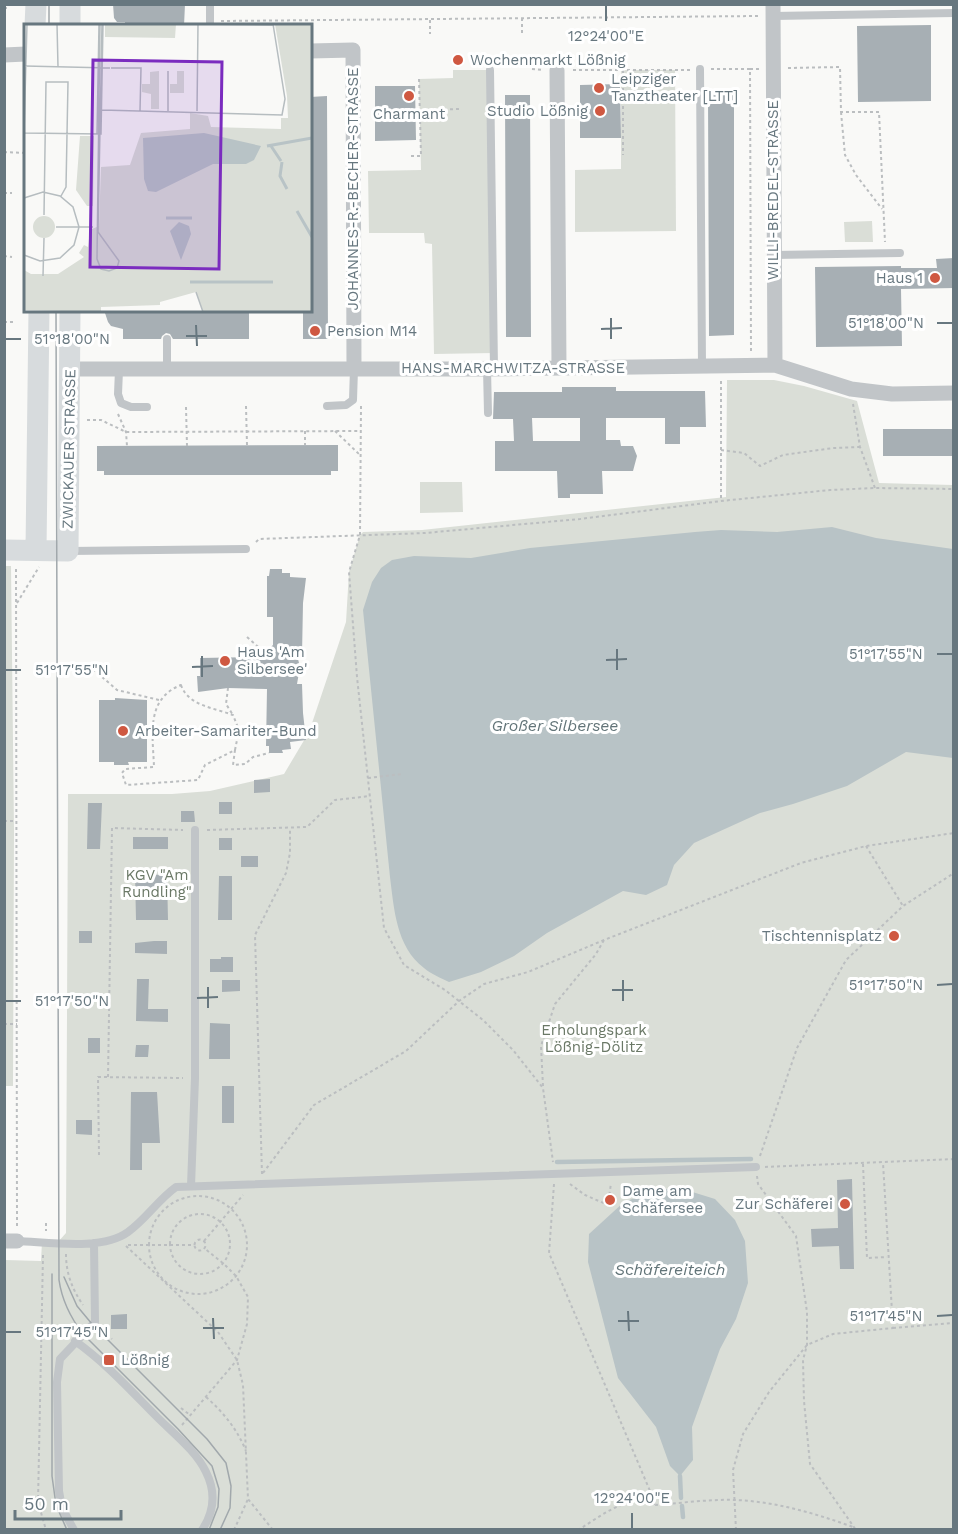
<svg xmlns="http://www.w3.org/2000/svg" width="958" height="1534" font-family="'Work Sans',sans-serif">
	<style>
		.green { fill: #daded7 }
		.water { fill: #b8c3c6 }
		.lines { fill: none; stroke-linecap: round; stroke-linejoin: round }
		.stream { stroke: #b8c3c6; stroke-width: 4.5 }
		.building { fill: #a7afb4; fill-rule: evenodd }
		.path { stroke: #bbbec0; stroke-width: 2; stroke-dasharray: 3 3; stroke-linecap: butt }
		.service { stroke: #c1c5c8; stroke-width: 8 }
		.minor { stroke: #c1c5c8; stroke-width: 15 }
		.secondary { stroke: #d7dbdd; stroke-width: 21 }
		.tram { stroke: #a1a8ac; stroke-width: 1.5 }
		.ticks { fill: none; stroke: #67777f; stroke-width: 2 }
		.poi-dot { fill: #cf5841; stroke: #fff; stroke-width: 2 }
		.labels { text-anchor: middle; dominant-baseline: central; stroke-width: 6; stroke-linejoin: round; paint-order: stroke }
		.poi-label { font-size: 15px; fill: #67777f; stroke: #fff; text-anchor: start }
		.street-label { font-size: 15px; fill: #67777f; stroke: #fff }
		.park-label { font-size: 15px; fill: #6a7866; stroke: #fff }
		.water-label { font-size: 16px; font-style: italic; fill: #627478; stroke: #fff }
		.inset-river { fill: none; stroke: #b8c3c6; stroke-width: 3 }
		.inset-road { fill: none; stroke: #b6bdc0; stroke-width: 1.5 }
		.view { fill: #7b2cbf; fill-opacity: 0.15; stroke: #7b2cbf; stroke-width: 3 }
		.inset-edge { fill: none; stroke: #67777f; stroke-width: 3 }
		.ticks-label { font-size: 15px; text-anchor: middle; fill: #67777f; stroke: #fff; stroke-width: 6; stroke-linejoin: round; paint-order: stroke }
	</style>
	<rect width="100%" height="100%" fill="#f9f9f7"/>
	<path class="green" d="M453,70h37l4,283 -60,1 -2,-110 -7,-1 -1,-10h-55l-1,-62 53,-1 -2,-91 34,-1z
		M621,70h54l1,161 -101,1v-62l46,-1z
		M872,221l1,21h-28l-1,-20z
		M727,380h47l30,6 53,15 22,82 74,2v1044l-948,1v-270l36,1 1,-19h16l8,-9 2,-439h104l38,-3 74,-17 25,-42 37,-110 3,-50 11,-37 3,-3 59,-2 304,-33z
		M420,482h42l1,30 -43,1z
		M5,566h6l3,264 -1,256h-9z"/>
	<path class="water" d="M832,527l44,11 77,11v209l-47,-6 -59,34 -54,18 -33,9 -66,30 -20,22 -7,20 -21,10 -23,-4 -76,42 -33,23 -33,16 -32,10c-8,-4 -18,-8 -25,-14 -28,-21 -30,-60 -34,-91l-27,-267 9,-28 9,-14 11,-8 22,-4 57,2 59,-10 165,-16 26,-2 56,2z
		M660,1189l26,1 29,9 20,21 10,21 3,42 -12,36 -16,30 -28,78 1,33 -13,16 -10,-10 -14,-39 -38,-49 -30,-116 1,-28 35,-32z"/>
	<g class="lines">
		<path class="stream" d="M557,1162l194,-3
			M680,1476l1,22
			M682,1506l1,11"/>
	</g>
	<path class="building" d="M113,4h72l-1,22h-59v-4h-8l-3,-4z
		M931,25v76l-73,1 -1,-76z
		M620,84l1,54h-41v-53z
		M375,86h40l1,54 -41,1z
		M734,93v242l-25,1 -1,-242z
		M505,95h25l1,242h-25z
		M327,96l1,243h-25v-29h7v-213z
		M954,258v30l-53,1 1,57 -86,1 -1,-80 86,-1v2h36l-1,-9z
		M104,310h145v29h-76l-3,-5 -4,-1 -4,3 -1,3h-38v-10l-12,-3 -3,-4z
		M562,387h54v4h89l1,36h-26v17h-15v-26h-59v22h14l1,6h12l4,10 -4,15h-31l1,23h-33v4h-12l-1,-27h-62v-30h19l-1,-22h-20l1,-27h68zM532,418h48v23h-47z
		M883,429h71v27h-71z
		M338,445v26h-7v4h-227v-4h-7v-25z
		M270,569h12v4h8v4l16,1 -3,25 -1,52h-5l3,12 -3,17h5l1,29 3,27 -16,2 1,7 -9,1 1,3h-14v-7h-3l1,-57 -39,-1 -30,4 -1,-16h3v-18l60,-1 13,-12v-28h-6v-41h2z
		M115,698l32,2v62h-19l1,3h-15v-3h-15v-62h16z
		M270,779v13l-16,1v-13z
		M219,802h13v12h-13z
		M88,803h14l-2,46h-13z
		M181,811h13l1,11h-14z
		M133,837h35v12h-35z
		M219,838h13v12h-13z
		M241,856h17v11h-17z
		M135,874l32,1 1,45h-32z
		M219,876h13v44h-14z
		M79,931h13v12h-13z
		M154,941h13v13l-32,-1v-10z
		M221,957h12v15h-23v-13h11z
		M137,979h12l-1,30h20v13l-32,-1z
		M222,980h18v11l-18,1z
		M210,1023l20,1v35h-21z
		M88,1038h12v15h-12z
		M136,1045h13l-1,12h-13z
		M222,1086h12v37h-12z
		M131,1092h26l3,51h-18v27h-12z
		M76,1120h16v15l-16,-1z
		M852,1179l2,90h-14l-1,-23 -27,1 -1,-18 27,-1 -1,-48z
		M127,1314v15h-16v-14z"/>
	<g class="lines">
		<path class="path" d="M4,8h6
			M430,20v14
			M221,21l537,-5
			M522,33v-14
			M788,68l52,-1 1,45h38l6,130
			M532,69l11,1
			M711,69h39
			M573,70h117
			M623,70v85
			M420,110l41,-1
			M841,112l4,43 11,20 26,34
			M4,152l22,1
			M411,156h10l-2,-77
			M4,193h8
			M4,256l8,1
			M4,322h9
			M751,351l-1,-282h9
			M721,381v120
			M853,404l7,43 15,41
			M246,406l1,39
			M361,406l-1,129 -11,37 8,105 27,251 20,37 41,25 38,30 30,30 30,38 10,74
			M186,407l1,39
			M118,414l8,18 1,14
			M87,420h14l25,12 235,-1
			M305,431v14
			M335,431l26,25
			M721,450l23,3 16,13 23,-11 50,-7 27,-1
			M256,542l3,-3 166,-6 155,-14 141,-18 109,-11 45,-2 79,1
			M16,569l1,657
			M17,603l22,-36
			M247,637l17,15
			M93,669l24,21 42,10
			M181,685c7,21 34,23 52,30l6,15 -4,20 -30,15 -7,15 -72,5 -4,-12 3,-4 29,-2c-1,-31 -9,-68 27,-82z
			M228,688l-2,16 7,11
			M235,750l-2,15 12,-1 8,-7 16,-4
			M368,778l34,-4
			M4,821h12
			M207,830l100,-3 28,-27 35,-4
			M866,846l37,60
			M4,1024h13
			M108,1077l4,-249 71,2
			M543,1086l-2,-40 14,-42 41,-50 8,-14
			M99,1155l-1,-78 85,1
			M760,1156l37,-108 49,-88 57,-54 51,-33
			M863,1164l4,94 20,-1
			M765,1167l189,-8
			M263,1173l51,-68 92,-54 53,-50 25,-17 44,-12 76,-32 197,-77 65,-17 88,-13
			M262,1174l-7,-239 31,-62 4,-20v-24
			M757,1176l1,8 38,52 11,76v33l-4,15 1,41 6,63 46,66
			M554,1184l-5,69 107,252c26,-2 54,-6 80,-5 41,2 78,13 117,27
			M570,1184l15,11 23,10 3,-22
			M149 1245a49 49 0 1 1 98 0a49 49 0 1 1-98 0Z
			M170 1244a30 30 0 1 1 60 0a30 30 0 1 1-60 0Z
			M46,1223v8
			M194.5 1245a5.5 5.5 0 1 1 11 0a5.5 5.5 0 1 1-11 0Z
			M204,1241l39,-46
			M128,1245h66
			M126,1246l92,86 19,28 6,25 5,114 25,31
			M66,1254c0,19 6,35 17,51
			M43,1255l-5,247 8,28
			M893,1328l61,-5
			M103,1330l9,9
			M206,1397c18,16 31,32 40,54
			M181,1408l9,7
			M182,1425l55,-65 10,-36 1,-27 -12,-21 -12,-12 -20,-16
			M234,1530l14,-31
			M578,1530c22,-13 51,-38 77,-26
			M736,1530l-3,-60 10,-36 26,-42 38,-47 26,-11 60,-6 -10,-165"/>
		<path class="service" d="M210,4v22
			M773,16l181,-3
			M700,69l2,297
			M490,70l4,299
			M773,255l127,-2
			M167,339v30
			M487,369l1,44
			M119,370l-1,24 3,9 10,4h16
			M327,406l19,-1 7,-5 1,-31
			M69,551l177,-2
			M191,1186l4,-108v-248
			M17,1241c31,1 85,10 111,-9 18,-13 30,-32 48,-45l580,-20
			M75,1341c31,22 56,50 82,76 17,17 39,34 49,55 10,20 8,40 -4,58
			M74,1530l-12,-22 -3,-17 -2,-109 3,-23 35,-37 -1,-79"/>
		<path class="minor" d="M773,4l2,361
			M310,51l43,-1 1,319
			M4,55l22,-1
			M557,70l2,298
			M69,369h418l288,-4 76,24 41,5 62,-1
			M4,1241h13"/>
		<path class="secondary" d="M70,4v22
			M35,26l1,-22
			M4,550l64,1 2,-241
			M36,550l3,-240"/>
		<path class="tram" d="M49,4v22
			M56,310l3,970c3,21 11,37 24,54l95,95 34,37 7,23 -1,18 -9,23
			M52,1274v202l4,29 11,25
			M64,1277l13,29 15,18 115,115 19,24 5,23 -1,22 -10,22"/>
	</g>
	<path class="ticks" d="M606,6v15M611,318v21M937,323h15M196,325l1,21M601,329l21,-1M186,336h21M6,339h15M617,649v21M937,654h15M202,656v21M606,660l21,-1M192,667l21,-1M6,670h15M623,980v21M937,985l15,-1M208,987v21M612,990h21M197,998l21,-1M6,1001h15M628,1311l1,20M937,1316l15,-1M213,1318l1,21M618,1321h21M203,1328h21M6,1332h15M632,1513v15"/>
	<g class="poi-dot">
		<circle cx="458" cy="60" r="6"/>
		<circle cx="599" cy="88" r="6"/>
		<circle cx="409" cy="96" r="6"/>
		<circle cx="600" cy="111" r="6"/>
		<circle cx="935" cy="278" r="6"/>
		<circle cx="315" cy="331" r="6"/>
		<circle cx="225" cy="661" r="6"/>
		<circle cx="123" cy="731" r="6"/>
		<circle cx="894" cy="936" r="6"/>
		<circle cx="610" cy="1200" r="6"/>
		<circle cx="845" cy="1204" r="6"/>
		<rect x="103" y="1354" width="12" height="12" rx="3"/>
	</g>
	<g class="labels">
		<g class="poi-label">
			<text x="470" y="60">Wochenmarkt Lößnig</text>
			<text x="611" y="79">Leipziger<tspan x="611" dy="17">Tanztheater [LTT]</tspan></text>
			<text x="588" y="111" text-anchor="end">Studio Lößnig</text>
			<text x="409" y="114" text-anchor="middle">Charmant</text>
			<text x="923" y="278" text-anchor="end">Haus 1</text>
			<text x="327" y="331">Pension M14</text>
			<text x="237" y="652">Haus 'Am<tspan x="237" dy="17">Silbersee'</tspan></text>
			<text x="135" y="731">Arbeiter-Samariter-Bund</text>
			<text x="882" y="936" text-anchor="end">Tischtennisplatz</text>
			<text x="622" y="1191">Dame am<tspan x="622" dy="17">Schäfersee</tspan></text>
			<text x="833" y="1204" text-anchor="end">Zur Schäferei</text>
			<text x="121" y="1360">Lößnig</text>
		</g>
		<g class="street-label">
			<text transform="translate(353 189) rotate(-90)">JOHANNES-R.-BECHER-STRASSE</text>
			<text transform="translate(773 190) rotate(-90)">WILLI-BREDEL-STRASSE</text>
			<text x="513" y="368">HANS-MARCHWITZA-STRASSE</text>
			<text transform="translate(69 449) rotate(-89)">ZWICKAUER STRASSE</text>
		</g>
		<g class="park-label">
			<text x="157" y="875">KGV "Am<tspan x="157" dy="17">Rundling"</tspan></text>
			<text x="594" y="1030">Erholungspark<tspan x="594" dy="17">Lößnig-Dölitz</tspan></text>
		</g>
		<g class="water-label">
			<text x="555" y="725">Großer Silbersee</text>
			<text x="670" y="1269">Schäfereiteich</text>
		</g>
	</g>
	<g transform="translate(24 24)">
		<rect width="288" height="288" fill="#f9f9f7"/>
		<path d="M81,0h71l-1,14 -70,-1zM251,0h37v288h-109l-7,-20 -36,10v3l-59,2v5l-77,-2v-40l7,4h27l26,-17 -5,-4 5,-8 4,2 2,-17 9,-4 2,-59 29,-2 11,-32 49,-4v-16l18,3 3,11 70,2v-11h7l-1,-22zM135,47v38h-8v-15l-9,-2v-8h8v-12zM153,47h7v22h-14v-9h7zM56,112h14l-1,70h-6l-11,-16zM9 203a11 11 0 1 1 22 0a11 11 0 1 1-22 0Z" fill="#daded7"/>
		<path d="M180,109l57,13 -7,14 -8,4h-33l-57,28 -8,-1 -4,-12 -1,-41zM155,198l10,4 2,8 -10,26 -11,-29z" fill="#b8c3c6"/>
		<path class="inset-river" d="M243,122l45,-8M247,122l10,15M258,138l-2,14 7,13M273,187l15,26M142,194h26M166,258h83"/>
		<path class="inset-road" d="M33,0l1,43M76,0l-3,235 4,10 8,2 8,-3 2,-7 -21,-29 4,-208M174,0l75,1M1,42l85,2M87,44h30l-1,43M78,86l180,5 3,-16 -12,-75M144,87v-40M173,87l1,-87M0,109l3,-109M0,109l77,1 2,-110M73,110l2,-110M0,174l19,-6 17,4 13,11 6,20 -5,18 -14,13 -20,3 -16,-6M20,191l2,-133h22l-2,105 -5,9M32,203h37M19,252l1,-38M172,268l7,20"/>
		<path class="view" d="M69,36l129,2 -3,207 -129,-2z"/>
		<rect width="288" height="288" class="inset-edge"/>
	</g>
	<g class="ticks-label">
		<text x="606" y="41">12°24'00"E</text>
		<text x="886" y="328">51°18'00"N</text>
		<text x="72" y="344">51°18'00"N</text>
		<text x="886" y="659">51°17'55"N</text>
		<text x="72" y="675">51°17'55"N</text>
		<text x="886" y="990">51°17'50"N</text>
		<text x="72" y="1006">51°17'50"N</text>
		<text x="886" y="1321">51°17'45"N</text>
		<text x="72" y="1337">51°17'45"N</text>
		<text x="632" y="1503">12°24'00"E</text>
	</g>
	<rect width="958" height="1534" fill="none" stroke="#67777f" stroke-width="12"/>
	<path d="M15 1510v9h106v-9" fill="none" stroke="#67777f" stroke-width="3"/>
	<text x="24" y="1510" font-size="18" fill="#67777f" stroke="#ffffff" stroke-width="4.5" paint-order="stroke">50 m</text>
</svg>
